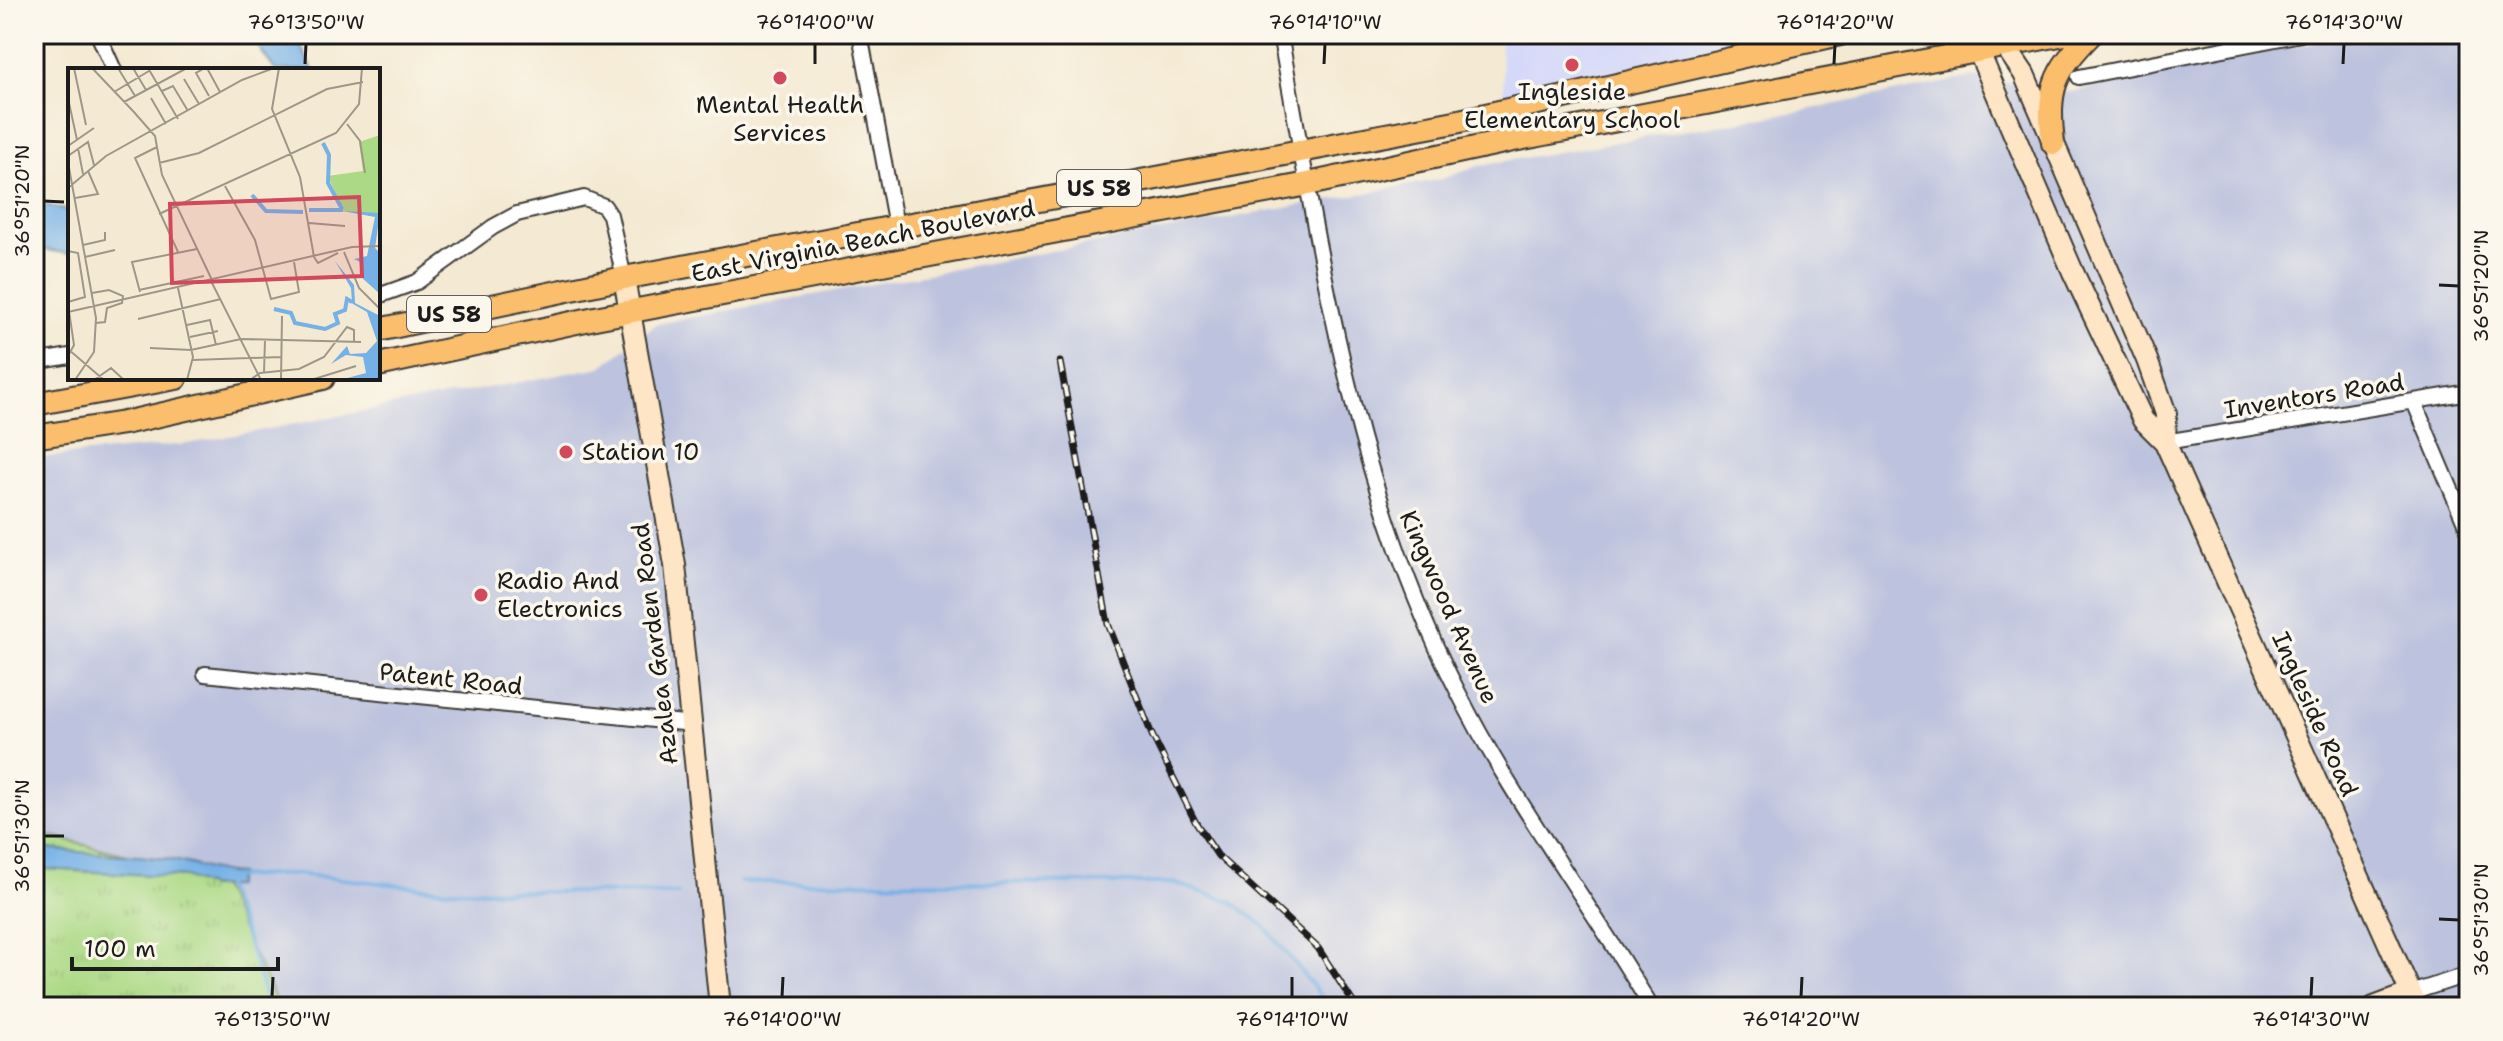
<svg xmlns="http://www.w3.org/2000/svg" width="2503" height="1041" font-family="'Shantell Sans',sans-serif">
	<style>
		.built { fill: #d4d8f9 }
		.industrial { fill: #bdc3de }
		.grass { fill: url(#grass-tufts); stroke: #647a50; stroke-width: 2 }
		.water { fill: #75b0e6; stroke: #486681; stroke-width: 2 }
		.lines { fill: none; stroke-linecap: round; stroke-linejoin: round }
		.stream { stroke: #75b0e6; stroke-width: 4 }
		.street-casing { stroke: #3c3b37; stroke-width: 18 }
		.secondary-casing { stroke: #3c3b37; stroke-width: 24 }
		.primary-casing { stroke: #3c3b37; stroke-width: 26 }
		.street { stroke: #fff; stroke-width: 14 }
		.secondary { stroke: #fde5c5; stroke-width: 20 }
		.primary { stroke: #fabe6d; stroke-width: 22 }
		.rail-casing { stroke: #1c1c1c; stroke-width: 7 }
		.rail { stroke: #fbf7ec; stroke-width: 4; stroke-dasharray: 12; stroke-linecap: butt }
		.ticks { fill: none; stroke: #1c1c1c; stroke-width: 3 }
		.poi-dot { fill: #d1495b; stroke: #fbf7ec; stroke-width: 3 }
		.labels { text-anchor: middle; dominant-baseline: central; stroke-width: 7; stroke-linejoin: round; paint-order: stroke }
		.shield { fill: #fbf7ec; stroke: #5f5e5a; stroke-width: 2 }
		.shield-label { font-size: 22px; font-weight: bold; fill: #1c1c1c }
		.poi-label { font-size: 24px; fill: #1c1c1c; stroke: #fbf7ec }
		.street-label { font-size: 24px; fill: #1c1c1c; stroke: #fbf7ec }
		.inset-river { fill: none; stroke: #75b0e6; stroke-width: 4 }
		.inset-road { fill: none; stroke: #9e9789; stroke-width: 2 }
		.view { fill: #d1495b; fill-opacity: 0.15; stroke: #d1495b; stroke-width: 4 }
		.inset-edge { fill: none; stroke: #1c1c1c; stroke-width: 4 }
		.neatline { fill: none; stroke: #1c1c1c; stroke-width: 3 }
		.ticks-label { font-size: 20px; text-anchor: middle; fill: #1c1c1c }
	</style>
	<defs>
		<pattern id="grass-tufts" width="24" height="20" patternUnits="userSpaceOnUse" patternTransform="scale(2)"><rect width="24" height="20" fill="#acd985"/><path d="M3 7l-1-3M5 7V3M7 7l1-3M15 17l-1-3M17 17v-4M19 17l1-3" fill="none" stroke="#93ba72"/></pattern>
	</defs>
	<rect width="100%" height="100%" fill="#fbf7ec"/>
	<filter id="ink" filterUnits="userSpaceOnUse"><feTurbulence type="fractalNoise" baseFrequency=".0125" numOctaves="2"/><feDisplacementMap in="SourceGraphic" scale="16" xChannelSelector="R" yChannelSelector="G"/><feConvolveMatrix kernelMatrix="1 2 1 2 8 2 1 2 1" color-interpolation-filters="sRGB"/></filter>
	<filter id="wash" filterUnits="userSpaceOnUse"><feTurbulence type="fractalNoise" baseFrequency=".006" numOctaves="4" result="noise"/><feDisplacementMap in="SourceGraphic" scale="32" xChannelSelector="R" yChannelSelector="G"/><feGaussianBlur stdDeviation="1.8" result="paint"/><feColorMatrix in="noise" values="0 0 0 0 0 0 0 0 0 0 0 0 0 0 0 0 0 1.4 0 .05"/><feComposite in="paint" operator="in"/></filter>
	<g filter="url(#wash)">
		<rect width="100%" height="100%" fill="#f4e9d2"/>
		<path class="built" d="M1500,34h282l-278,63z"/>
		<path class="industrial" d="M2354,34h115v973h-2190l-63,-131 -182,-43v-375l153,-14 414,-77 55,-43 786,-145 40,-14 325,-55 166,-33 97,15z"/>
		<path class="grass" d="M34,833l182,43 63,131h-245z"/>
		<path class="water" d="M249,34h46l18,36h-38z
			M34,202l36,9v43l-36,-6z
			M34,847c44,7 88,6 132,12 25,3 47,14 73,15l-4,12 -26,1 -24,-10 -143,-8 -8,-3z"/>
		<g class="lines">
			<path class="stream" d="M233,877l62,-3 152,16 231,4
				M223,882l22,51 24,74
				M741,882l433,1 58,19 33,25 65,80"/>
		</g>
	</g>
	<g filter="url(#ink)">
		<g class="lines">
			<g class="street-casing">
				<path id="street" d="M98,34l16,36
					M860,34l36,192
					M1280,34c41,224 73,453 178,658 55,110 131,209 193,315
					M2079,77l222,-43
					M378,296l39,-14 76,-55 24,-13 67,-16 20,8 6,9 14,63
					M34,362l36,-6
					M2414,402l55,130
					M2165,442l304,-50
					M205,674l488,50
					M2411,993l58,-19"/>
			</g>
			<g class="secondary-casing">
				<path id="secondary" d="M1977,34l1,16 95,222 70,148 22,22 252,565
					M1997,34l27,40 123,286 19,54 -1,28
					M624,278l51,287 45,442
					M2374,1007l37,-14"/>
			</g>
			<g class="primary-casing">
				<path id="primary" d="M2053,143c-6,-54 0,-70 38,-109
					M378,330l246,-52 831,-156 385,-88
					M378,365l217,-47 713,-134 205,-44 552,-106
					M34,404l142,-26
					M34,437l90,-14 199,-45"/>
			</g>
			<use href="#street" class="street"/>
			<use href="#secondary" class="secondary"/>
			<use href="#primary" class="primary"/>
			<g class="rail-casing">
				<path id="rail" d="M1060,362l48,262 44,111 44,88 22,33 100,92 38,59"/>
			</g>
			<use href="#rail" class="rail"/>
		</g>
	</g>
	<path class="ticks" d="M305,64l1,-20M815,64v-20M1324,64l1,-20M1834,64l1,-20M2343,64l1,-20M44,201l20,1M2439,285l20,1M44,836h20M2439,919l20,1M272,997l1,-20M782,997l1,-20M1292,997v-20M1801,997l1,-20M2311,997l1,-20"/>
	<g class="poi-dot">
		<circle cx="1572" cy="65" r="8"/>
		<circle cx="780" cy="78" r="8"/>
		<circle cx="566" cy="452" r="8"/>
		<circle cx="481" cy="595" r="8"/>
	</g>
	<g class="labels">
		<g class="shield">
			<rect x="1057" y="170" width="84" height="36" rx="6"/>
			<rect x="407" y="296" width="84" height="36" rx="6"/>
		</g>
		<g class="shield-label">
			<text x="1099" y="188">US 58</text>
			<text x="449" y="314">US 58</text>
		</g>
		<g class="poi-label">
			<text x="1572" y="92">Ingleside<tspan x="1572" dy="28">Elementary School</tspan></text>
			<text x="780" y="105">Mental Health<tspan x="780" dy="28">Services</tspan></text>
			<text x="582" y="452" text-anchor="start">Station 10</text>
			<text x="497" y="581" text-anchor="start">Radio And<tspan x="497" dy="28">Electronics</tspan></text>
		</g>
		<g class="street-label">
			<text transform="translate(863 241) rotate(-11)">East Virginia Beach Boulevard</text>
			<text transform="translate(2314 396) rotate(-9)">Inventors Road</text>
			<text transform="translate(1449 607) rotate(66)">Kingwood Avenue</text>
			<text transform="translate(655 644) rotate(-97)">Azalea Garden Road</text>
			<text transform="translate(451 679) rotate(6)">Patent Road</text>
			<text transform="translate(2315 714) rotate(66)">Ingleside Road</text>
		</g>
	</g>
	<g transform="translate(68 68)">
		<rect width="312" height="312" fill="#f4e9d2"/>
		<path d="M312,67v82l-37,-6 -15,-35 35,-5 -4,-29z" fill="#acd985"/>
		<path d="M274,143l38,2 -5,35 5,5v41l-19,-17 1,-14 -8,-4 13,-3 8,-39zM267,193l19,24 1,18 25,13v64h-40l26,-7 -3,-16 -17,-2 -15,9 16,-18 3,8 16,-1 11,-12 -10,-29 -19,-11 4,1 -1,-14z" fill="#75b0e6"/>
		<path class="inset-river" d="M255,75l6,12 -1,28 14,26M184,127l14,16 37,1M241,142h34M206,241l17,4 4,10 30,6 13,-6 -3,-9 10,-4 2,-11 5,3"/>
		<path class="inset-road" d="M6,0l12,57M24,0l41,43M50,0l17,28M65,0l13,22M80,0l30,51M137,0l-9,5 13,23M139,0l13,24M211,0l-7,41 28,68 14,80M116,11l15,25M94,23l11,-5 15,25M46,24l35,-21M0,30l9,42M83,30l15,26M56,34l63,-34M65,43l22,25 7,39 50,105M279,56l13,17 5,32M0,78l26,-18M89,79l-22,11 43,94M10,80l5,26M0,88l20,-14 6,23M0,94l28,156 -2,34 -19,28M91,95l40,-10 128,-64 36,-7M157,118l30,54 16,59 28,-7 -5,-30M0,120l38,-32 136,-76 32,-12M7,130l23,-4 -10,-23M91,146l177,-81 23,-29 3,-36M241,155l36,3M15,177l22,-5v-8M0,183l10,2 7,44 -17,5M276,184l15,36 20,20M17,189l30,-7M246,189l4,6 20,-10M142,211l51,101M110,220l15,69 -6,23M71,222l65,-14M72,224l-8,-30 65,-13M24,225l17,-3 14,6 -1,7 -15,5 -2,14 -9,1M0,244l284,-65 28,-1M70,251l83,-20M119,257l23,-5 6,25M122,269l28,-6M82,280l41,2 50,-11 120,3M0,281l36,31M0,288l6,-11 -5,-34M125,292l88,-3M196,305l1,-33M26,312l17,-12 13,12M182,312l10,-7 39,-4 25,-12 23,-30 7,3v12M213,312l1,-64M243,312l45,-14"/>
		<path class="view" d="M291,129l3,79 -190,7 -2,-79z"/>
		<rect width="312" height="312" class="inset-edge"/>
	</g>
	<rect width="2503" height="1041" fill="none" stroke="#fbf7ec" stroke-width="88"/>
	<path d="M72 957v12h206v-12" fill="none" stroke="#1c1c1c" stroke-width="4"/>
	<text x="84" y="957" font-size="24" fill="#1c1c1c" stroke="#fbf7ec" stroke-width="6" paint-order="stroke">100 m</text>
	<rect x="44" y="44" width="2415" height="953" class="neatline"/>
	<g class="ticks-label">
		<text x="306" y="29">76°13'50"W</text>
		<text x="815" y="29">76°14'00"W</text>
		<text x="1325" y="29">76°14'10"W</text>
		<text x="1835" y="29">76°14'20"W</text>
		<text x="2344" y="29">76°14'30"W</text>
		<text transform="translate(22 201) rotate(-90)" y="7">36°51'20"N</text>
		<text transform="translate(2481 286) rotate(-90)" y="7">36°51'20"N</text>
		<text transform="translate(22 836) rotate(-90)" y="7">36°51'30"N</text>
		<text transform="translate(2481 920) rotate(-90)" y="7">36°51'30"N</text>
		<text x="272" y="1026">76°13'50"W</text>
		<text x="782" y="1026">76°14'00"W</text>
		<text x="1292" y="1026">76°14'10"W</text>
		<text x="1801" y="1026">76°14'20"W</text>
		<text x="2311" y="1026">76°14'30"W</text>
	</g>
</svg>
